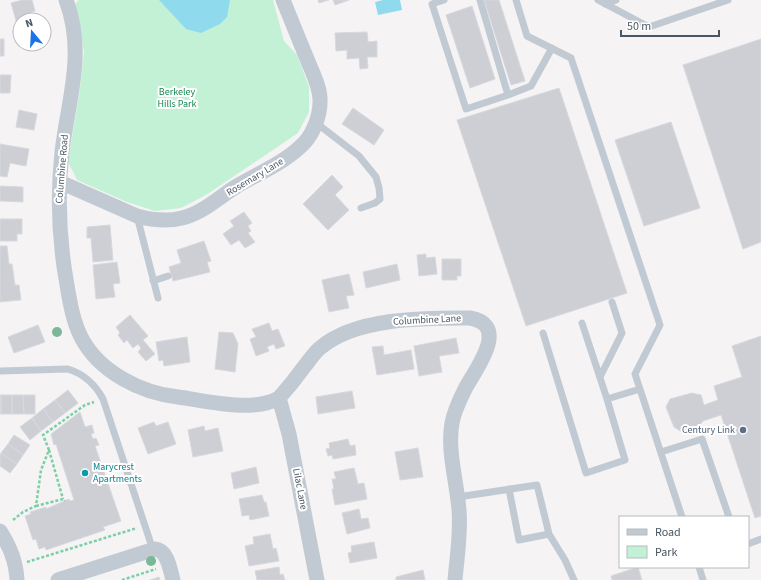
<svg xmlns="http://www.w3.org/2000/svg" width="761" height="580" font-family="'Source Sans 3',sans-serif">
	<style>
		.green { fill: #c3f1d5 }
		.water { fill: #90daee }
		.building { fill: #cdcfd5; stroke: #d7d9de }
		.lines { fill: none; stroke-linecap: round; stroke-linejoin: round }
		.path { stroke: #7ad0a6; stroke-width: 2.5; stroke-dasharray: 3 2; stroke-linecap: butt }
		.service { stroke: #c1cad2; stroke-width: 7 }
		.minor { stroke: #c1cad2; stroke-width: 15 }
		.tree { fill: #7bb799 }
		.service-dot { fill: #5c6f8a; stroke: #fff; stroke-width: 1.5 }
		.culture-dot { fill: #0f9aa8; stroke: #fff; stroke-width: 1.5 }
		.labels { text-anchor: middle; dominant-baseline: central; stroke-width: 4; stroke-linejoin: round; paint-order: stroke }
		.park-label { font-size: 10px; fill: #17864f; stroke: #fff }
		.street-label { font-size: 10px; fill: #4a5661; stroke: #fff }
		.service-label { font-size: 10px; fill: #4e5e75; stroke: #fff; text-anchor: end }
		.culture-label { font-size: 10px; fill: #0d838f; stroke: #fff; text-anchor: start }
	</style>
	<rect width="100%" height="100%" fill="#f5f3f3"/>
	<path class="green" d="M79,0h194l11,41 13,14 12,32v25l-11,21 -92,62 -25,13 -26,3 -28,-9 -50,-22 -9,-18 12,-73 4,-37 -9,-48z"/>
	<path class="water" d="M159,0h71l-3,17 -7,7 -19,9 -15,-4z
		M383,0h17l2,10 -24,5 -3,-13z"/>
	<path class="building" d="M22,0h10l3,11 -4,1 2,8h-13v3l-3,1 -6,-21z
		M318,0h11l-10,3z
		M333,0h16l-14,5z
		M484,0h15l26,81 -14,4z
		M472,6l23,73 -25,9 -24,-73z
		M367,32l1,10 9,-1v16h-10l1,11 -8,1 -1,-11 -12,1v-9l-11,1 -1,-18z
		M0,39h4v17h-4z
		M761,39v203l-18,7 -60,-184z
		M0,75h11l-1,18h-10z
		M559,88l68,205 -101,33 -69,-206z
		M353,108l31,22 -10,15 -32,-21z
		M19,110l18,4 -3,16 -18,-3z
		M671,122l29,86 -56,18 -29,-86z
		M0,144l29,5 -3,17 -16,-3 -3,14 -7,-1z
		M332,175l11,12 -8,8 14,15 -21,20 -25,-26z
		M0,186l23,1v15l-23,-1z
		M244,212l8,11 -4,3 3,5 -3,2 7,9 -10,6 -6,-8 -8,5 -8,-11 11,-8 -4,-5z
		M0,219h22v15h-5v7h-17z
		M110,225l3,35 -20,2 -2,-24h-4v-11z
		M204,241l7,20 -4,1 3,10 -37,9 -4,-14 12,-4 -4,-13z
		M0,246h7l2,18h3l3,21h4l2,15 -21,2z
		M426,254v4l9,-1 2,17 -18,2 -2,-21z
		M442,259h19v17h-4v4h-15z
		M117,262l3,21 -7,1 2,13 -19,2 -3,-34z
		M397,264l3,16 -34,8 -3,-16z
		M349,274l5,21 -8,1 3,12 -20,4 -7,-32z
		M130,315l18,21 -5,4 12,14 -9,7 -8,-9 3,-4 -3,-4 -5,4 -6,-8 -3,3 -6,-8 2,-2 -4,-6z
		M269,323l3,8 6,-2 7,17 -9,3 -2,-5 -7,3 2,4 -13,5 -6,-17 6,-2 -4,-8z
		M38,325l7,17 -31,11 -6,-16z
		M219,332l14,1 5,11 -3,28 -20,-3z
		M761,336v180l-6,2 -34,-103 -18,6 -4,5 -17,6 -8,-5 -8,-20 4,-8 22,-6 9,2 3,10 14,-5 -4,-14 28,-9 -10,-31z
		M187,337l3,25 -26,4 -1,-6 -4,1 -3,-19z
		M456,338l3,15 -20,3 3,16 -23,4 -5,-30z
		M383,346l1,9 27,-5 3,19 -37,6 -5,-28z
		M68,390l10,13 -13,10 -10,-13z
		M352,391l3,17 -37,6 -2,-17z
		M0,395h1v19h-1z
		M1,395h11v19h-11z
		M12,395h11l1,19h-12z
		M23,395h12v19h-11z
		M55,400l10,13 -12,9 -10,-13z
		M43,409l10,13 -12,9 -9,-13z
		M80,412l5,15 7,-2 2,8 -3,1 2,5 3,-1 3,7 -4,1 26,75 -18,6 2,3 -59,20 -1,-3 -6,2 -3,-10 -3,1 -8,-24 6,-2 -1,-2 16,-5v2l23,-10 1,2 4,-1 -18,-56 -2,1 -3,-11z
		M32,418l9,13 -11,9 -10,-13z
		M154,422l2,4 12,-4 8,22 -28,10 -10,-26z
		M204,426l1,5 13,-3 5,23 -30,6 -5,-27z
		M14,435l16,10 -7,10 -15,-11z
		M348,439l2,7 5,-1 1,10 -23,4 -1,-4 -4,1 -2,-7 4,-1 -1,-5z
		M8,444l15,11 -6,9 -16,-11z
		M418,448l5,29 -23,3 -5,-28z
		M1,453l16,11 -7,9 -10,-7v-11z
		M256,467l3,16 -25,6 -3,-16z
		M354,468l4,16 6,-1 3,16 -32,6 -3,-16h2l-2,-10h4l-2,-7z
		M262,495l2,7h2l3,14 -19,4 -1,-5 -7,1 -3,-17z
		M359,509l2,10 7,-1 2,10 -23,6 -5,-21z
		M270,534l3,15 3,-1 3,13 -30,5 -4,-20 9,-2 -1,-7z
		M374,542l3,16 -27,5 -2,-10 4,-1 -1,-6z
		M279,567l1,8 3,-1 2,6h-28l-2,-9z
		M638,567l4,13h-30l-1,-4z
		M423,570l2,10h-29v-3z
		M159,577l1,3h-10z"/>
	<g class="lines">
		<path class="path" d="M49,450l14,49
			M36,506l27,-7 2,2
			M13,520l10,-8 13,-6 5,-36 8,-20 -6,-15 42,-30 9,-3
			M27,562l110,-34
			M122,580l34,-11"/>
		<path class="service" d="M444,0l-12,4 34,105 42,-14 -28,-95
			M516,0l11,36 44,22 89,267 -25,49 47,143
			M598,0l51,27 79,-27
			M605,4l11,-4
			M508,95l23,-9 21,-38
			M315,122l44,34 17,21 3,11 1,11 -5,4 -14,5
			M137,216l21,82
			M153,281l15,-5
			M582,323l25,76 33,-10
			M543,333l43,140 39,-13 -18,-61
			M0,371l68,-2c16,5 27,15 35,30l50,151
			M600,377l22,-44 -10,-31
			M661,452l41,-13 27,78
			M509,489l10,51 30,-6
			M458,497l79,-12 12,49 16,26 9,20
			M748,544l13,-5
			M699,567l4,13"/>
		<path class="minor" d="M66,0c20,53 2,100 -4,152 -5,45 -3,89 5,133 3,18 6,36 14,52 18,35 60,56 97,60 30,4 75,16 101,1 9,-10 17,-20 25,-31 5,-6 10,-14 16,-19 36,-31 105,-30 150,-30 41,7 5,52 -5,71 -5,10 -11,23 -13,34 -5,27 5,60 7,87 2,23 -2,47 -4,70
			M60,182l77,34c15,4 30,6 45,2 21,-5 37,-21 55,-32 22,-13 51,-25 68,-44 9,-10 15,-27 15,-40 1,-14 -8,-30 -13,-43 -8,-20 -16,-39 -24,-59
			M279,398l10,36 28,146
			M0,531c10,16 16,30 17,49
			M58,580l97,-31c13,1 15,21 18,31"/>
	</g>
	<g class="tree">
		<circle cx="57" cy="332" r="5"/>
		<circle cx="151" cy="561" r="5"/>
	</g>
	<circle class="service-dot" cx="743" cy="430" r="4"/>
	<circle class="culture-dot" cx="85" cy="473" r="4"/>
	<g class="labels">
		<g class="park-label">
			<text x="177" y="92">Berkeley<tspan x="177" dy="12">Hills Park</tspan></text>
		</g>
		<g class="street-label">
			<text transform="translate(62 169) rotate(-85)">Columbine Road</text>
			<text transform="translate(255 177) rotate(-31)">Rosemary Lane</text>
			<text transform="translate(427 320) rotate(-3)">Columbine Lane</text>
			<text transform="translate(300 489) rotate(79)">Lilac Lane</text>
		</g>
		<g class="service-label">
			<text x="735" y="430">Century Link</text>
		</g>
		<g class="culture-label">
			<text x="93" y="467">Marycrest<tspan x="93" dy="12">Apartments</tspan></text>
		</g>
	</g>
	<rect x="619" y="516" width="130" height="52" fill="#ffffff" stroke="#b7bbc0"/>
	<rect x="627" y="529" width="20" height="6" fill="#c1cad2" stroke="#b7bbc0"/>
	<text x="655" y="536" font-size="12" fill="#4a5661">Road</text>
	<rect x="627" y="546" width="20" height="12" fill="#c3f1d5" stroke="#b7bbc0"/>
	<text x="655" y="556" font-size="12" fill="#4a5661">Park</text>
	<g transform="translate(32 32) rotate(342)"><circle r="19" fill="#ffffff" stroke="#b7bbc0"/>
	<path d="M0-3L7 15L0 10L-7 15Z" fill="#1a73e8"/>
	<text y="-6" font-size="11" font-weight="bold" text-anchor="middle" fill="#4a5661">N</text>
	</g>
	<path d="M621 30v6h98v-6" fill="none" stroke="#4a5661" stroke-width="2"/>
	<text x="627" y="30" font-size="12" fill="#4a5661" stroke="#ffffff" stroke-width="3" paint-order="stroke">50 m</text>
</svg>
